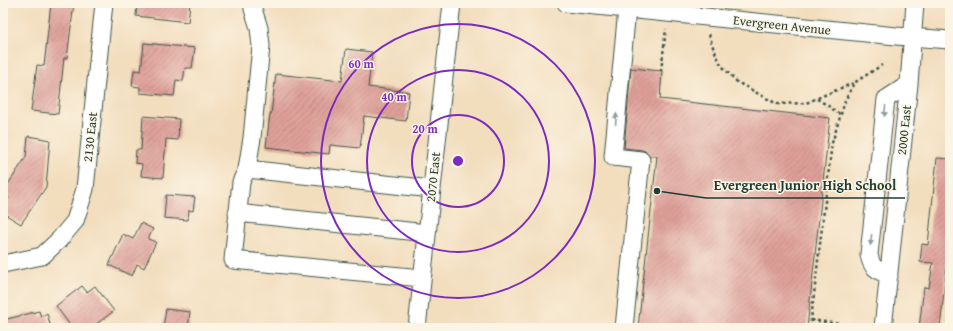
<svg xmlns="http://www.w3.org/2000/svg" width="953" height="331" font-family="'Gentium Book Plus',serif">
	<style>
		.building { fill: url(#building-hatch) }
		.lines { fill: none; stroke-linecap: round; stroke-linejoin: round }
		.minor-casing { stroke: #3f5549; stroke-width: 19 }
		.path { stroke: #3f5549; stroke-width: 2.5; stroke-dasharray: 3 3; stroke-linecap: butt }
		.minor { stroke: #fff; stroke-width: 17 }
		.oneway { fill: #8f9e9a }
		.ring { fill: none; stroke: #7b2cbf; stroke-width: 2 }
		.labels { text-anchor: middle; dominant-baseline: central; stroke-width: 3; stroke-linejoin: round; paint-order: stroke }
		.street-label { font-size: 13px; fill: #1f3d34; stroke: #fcf5e5 }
		.centre { fill: #7b2cbf; stroke: #fcf5e5; stroke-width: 2 }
		.ring-label { font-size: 12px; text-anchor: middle; font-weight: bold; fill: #7b2cbf; stroke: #fcf5e5; stroke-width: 3; stroke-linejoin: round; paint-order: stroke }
		.leader { fill: none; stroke: #1f3d34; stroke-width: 1.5 }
		.callout-dot { fill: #1f3d34; stroke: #fcf5e5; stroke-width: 1.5 }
		.callout-label { font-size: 14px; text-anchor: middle; font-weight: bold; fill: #1f3d34; stroke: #fcf5e5; stroke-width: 3; stroke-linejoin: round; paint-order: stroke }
	</style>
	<defs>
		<pattern id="building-hatch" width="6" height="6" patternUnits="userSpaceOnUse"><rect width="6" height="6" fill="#dfa099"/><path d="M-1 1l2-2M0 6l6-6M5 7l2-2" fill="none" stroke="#b4847e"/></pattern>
	</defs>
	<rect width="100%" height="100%" fill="#fcf5e5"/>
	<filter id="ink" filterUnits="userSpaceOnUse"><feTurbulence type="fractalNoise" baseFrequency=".025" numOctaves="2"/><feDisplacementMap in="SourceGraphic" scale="8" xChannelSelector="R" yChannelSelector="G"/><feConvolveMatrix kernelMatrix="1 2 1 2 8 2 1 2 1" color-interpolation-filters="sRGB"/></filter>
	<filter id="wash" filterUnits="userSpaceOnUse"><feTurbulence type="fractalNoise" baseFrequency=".012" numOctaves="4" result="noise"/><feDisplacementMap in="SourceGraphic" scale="16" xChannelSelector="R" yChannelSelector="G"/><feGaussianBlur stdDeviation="0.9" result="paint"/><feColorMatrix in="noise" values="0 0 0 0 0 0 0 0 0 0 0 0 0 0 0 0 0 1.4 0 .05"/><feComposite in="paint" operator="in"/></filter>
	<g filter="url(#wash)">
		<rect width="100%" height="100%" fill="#f2ddbd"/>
		<g id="blocks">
			<path class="building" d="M51,3h23l-7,55h-3l-6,56 -27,-3 6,-46 7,1z
				M137,3h53l-2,19 -52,-6z
				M144,43l51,5 -3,20h-7l-2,13 -7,-1 -2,16 -34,-3v-6l-8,-1 2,-16 7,1z
				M346,49l26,3 -4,35 41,5 -3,29 -42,-5 -4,32 -30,-3 -1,9 -63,-7 4,-33h1l5,-40 66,7z
				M631,68l31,3 -2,28 170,19 -23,210h-169l19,-172h-7l-3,-4 -5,-2 -18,-2z
				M143,116l36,3 -1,21 -12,-1 -3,39 -22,-2 1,-12 -7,-1 1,-13h5z
				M28,136l22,4 -4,47 -25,37 -18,-11v-8l6,-8 -6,-5 23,-35z
				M937,158l13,1v73l-3,33 -7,63h-21l5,-41 5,1 4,-25 -13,-1 2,-18 6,1z
				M166,195l29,2 -2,14 -4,-1 -1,10 -24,-2z
				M141,223l12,6 -5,10 8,3 -12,26 -7,-4 -5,12 -23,-11 14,-31 10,5z
				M82,286l5,6 8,-6 19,25 -23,17h-19l-16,-22z
				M166,309l24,3 -2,16h-25z
				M39,311l2,6 6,-4 4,15h-48v-8z"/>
		</g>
	</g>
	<g filter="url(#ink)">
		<use href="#blocks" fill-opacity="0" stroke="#3f5549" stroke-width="1"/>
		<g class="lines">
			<g class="minor-casing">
				<path id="minor" d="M566,3l330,33 54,4
					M247,169l5,-31 9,-92 -2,-18 -6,-19v-6
					M237,213l190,20
					M3,264l39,-8 17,-16 16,-19 10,-32 19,-186
					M889,276c-12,-6 -18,-8 -20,-22l17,-155 23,-15
					M422,278l-189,-18 8,-78 6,-13 185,20
					M417,328l35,-325
					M624,328l17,-168 -28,-3 14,-148
					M883,328l26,-244 6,-81"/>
			</g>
			<path class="path" d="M709,34l4,13 8,18 16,17 40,22 29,-1 47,-20
				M661,71l5,-42
				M817,99l10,6 14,10
				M811,320l43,6
				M810,328l22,-185 13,-42 9,-18 28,-18"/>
			<use href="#minor" class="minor"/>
		</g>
		<defs><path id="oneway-solid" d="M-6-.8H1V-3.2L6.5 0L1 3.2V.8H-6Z"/></defs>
		<g class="oneway">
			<use href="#oneway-solid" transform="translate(885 111) rotate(96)"/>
			<use href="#oneway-solid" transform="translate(616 119) rotate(-85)"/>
			<use href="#oneway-solid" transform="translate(871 240) rotate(96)"/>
		</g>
	</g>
	<g class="ring">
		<circle cx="458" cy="161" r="46"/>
		<circle cx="458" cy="161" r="91"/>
		<circle cx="458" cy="161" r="137"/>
	</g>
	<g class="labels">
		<g class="street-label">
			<text transform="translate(782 25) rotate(6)">Evergreen Avenue</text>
			<text transform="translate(904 130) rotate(-84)">2000 East</text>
			<text transform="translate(90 137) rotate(-84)">2130 East</text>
			<text transform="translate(433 177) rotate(-84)">2070 East</text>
		</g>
	</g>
	<circle cx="458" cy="161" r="6" class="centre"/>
	<g class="ring-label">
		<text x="361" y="68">60 m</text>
		<text x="394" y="101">40 m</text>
		<text x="425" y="133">20 m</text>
	</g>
	<path class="leader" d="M657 191L706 198H905"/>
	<circle class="callout-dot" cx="657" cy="191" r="4"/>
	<g class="callout-label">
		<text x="805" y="190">Evergreen Junior High School</text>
	</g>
	<rect width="953" height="331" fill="none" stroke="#fcf5e5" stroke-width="16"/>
</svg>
